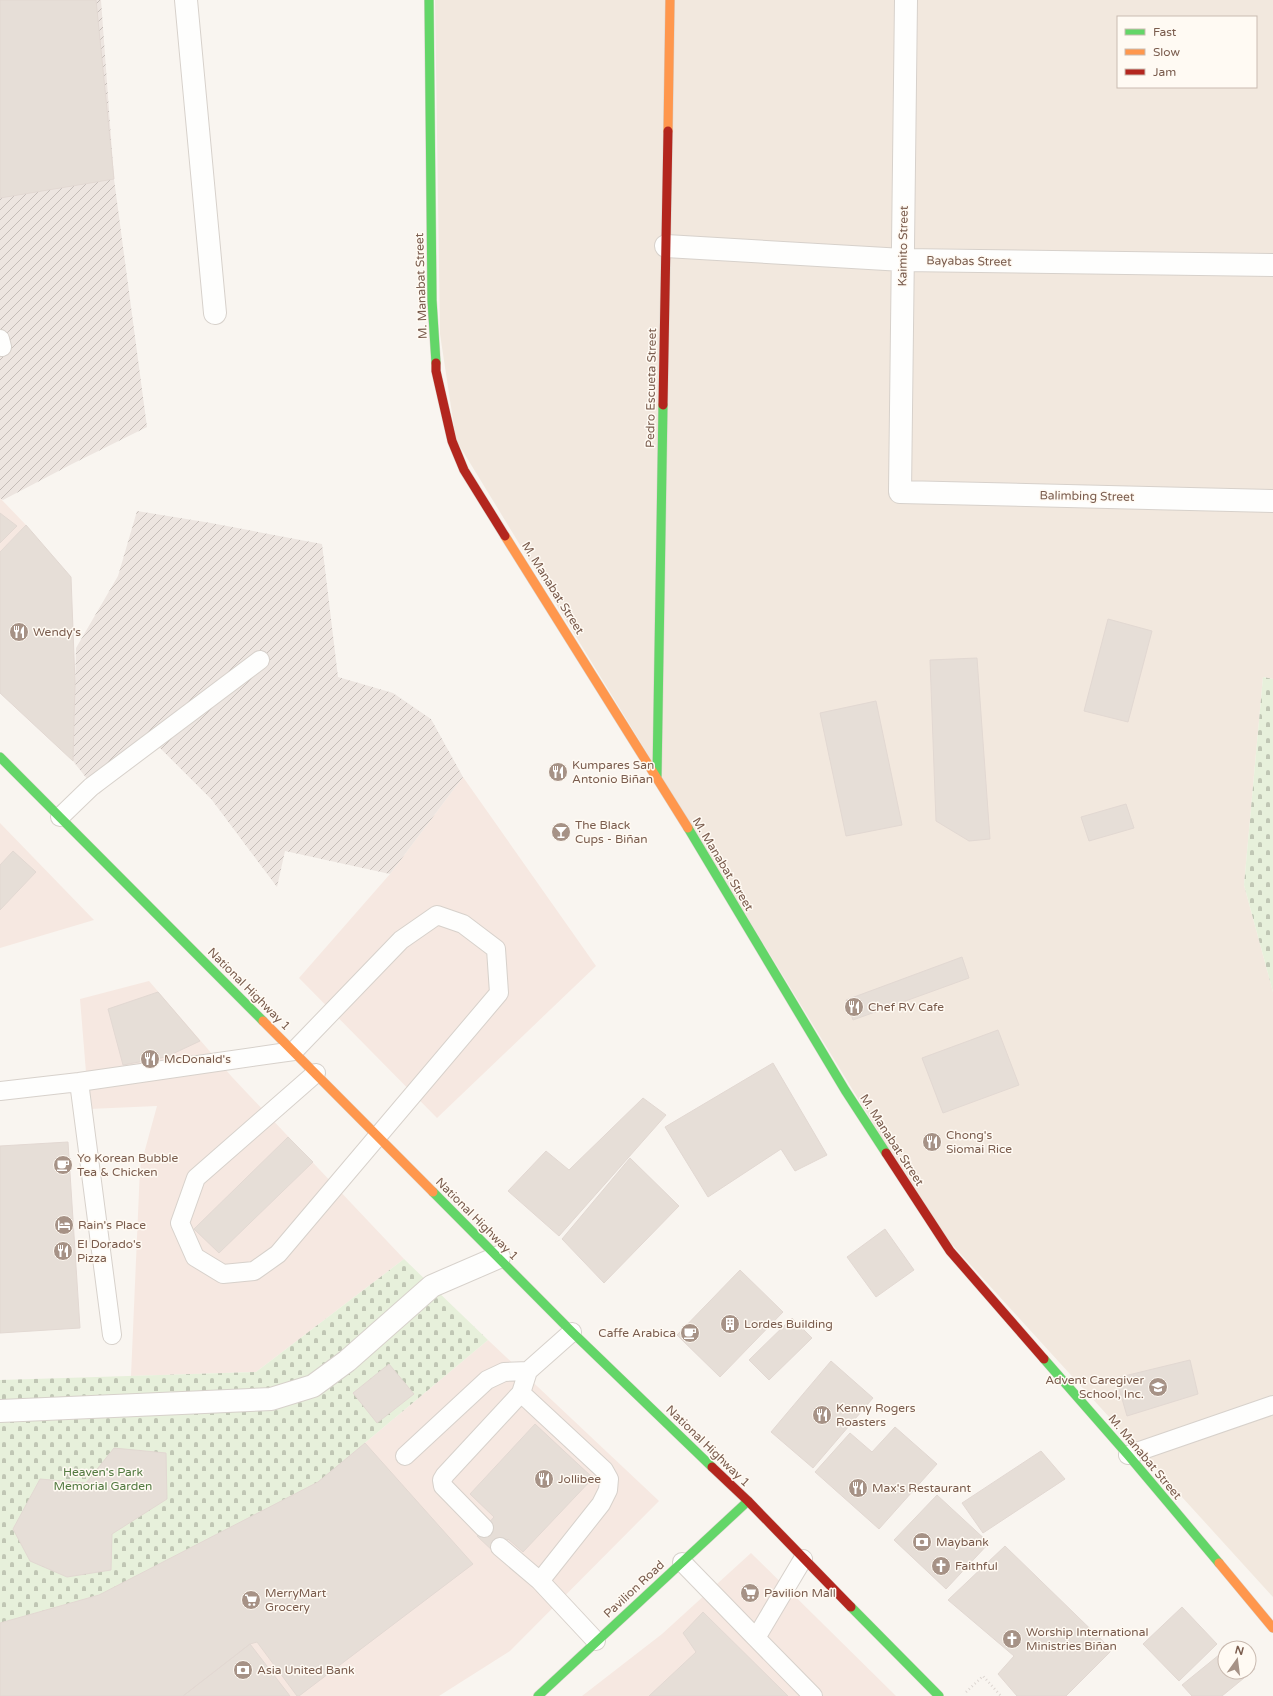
<svg xmlns="http://www.w3.org/2000/svg" width="1273" height="1696" font-family="'Varela Round',sans-serif">
	<style>
		.residential { fill: #f2e8de; fill-rule: evenodd }
		.commercial { fill: #f6e8e1 }
		.industrial { fill: url(#industrial-furrows) }
		.cemetery { fill: url(#cemetery-stones) }
		.building { fill: #e6ded7; stroke: #e2d8d2 }
		.lines { fill: none; stroke-linecap: round; stroke-linejoin: round }
		.lane-casing { stroke: #d7d1cb; stroke-width: 20 }
		.street-casing { stroke: #d7d1cb; stroke-width: 24 }
		.fast-casing { stroke: #d9d2cb; stroke-width: 10 }
		.slow-casing { stroke: #d9d2cb; stroke-width: 10 }
		.jam-casing { stroke: #d9d2cb; stroke-width: 10 }
		.path { stroke: #dcd5d0; stroke-width: 2.5; stroke-dasharray: 1 3; stroke-linecap: butt }
		.lane { stroke: #fefefd; stroke-width: 18 }
		.street { stroke: #fefefd; stroke-width: 22 }
		.fast { stroke: #63d668; stroke-width: 9 }
		.slow { stroke: #ff974d; stroke-width: 9 }
		.jam { stroke: #b3261e; stroke-width: 9 }
		.labels { text-anchor: middle; dominant-baseline: central; stroke-width: 3; stroke-linejoin: round; paint-order: stroke }
		.street-label { font-size: 12px; fill: #7a5c4d; stroke: #fffaf3 }
		.poi-label { font-size: 12px; fill: #7a5c4d; stroke: #fffaf3; text-anchor: start }
		.park-label { font-size: 12px; fill: #537a41; stroke: #fffaf3 }
	</style>
	<defs>
		<pattern id="industrial-furrows" width="10" height="10" patternUnits="userSpaceOnUse"><rect width="10" height="10" fill="#ede5e0"/><path d="M-1 1l2-2M0 10L10 0M9 11l2-2" fill="none" stroke="#c5bdb8"/></pattern>
		<pattern id="cemetery-stones" width="16" height="16" patternUnits="userSpaceOnUse"><rect width="16" height="16" fill="#e7f0db"/><path d="M2 7V4a2 2 0 0 1 4 0v3zM10 15v-3a2 2 0 0 1 4 0v3z" fill="#c0c6b4"/></pattern>
	</defs>
	<rect width="100%" height="100%" fill="#f9f5f0"/>
	<path class="residential" d="M435,0h838v679l-10,-2 -19,208 29,107v605l-336,-369 -481,-788 -16,-106zM1118,17h138v70h-138z"/>
	<path class="commercial" d="M0,498l26,27 -26,27z
		M463,777l133,189 -159,152 -138,-140 91,-104z
		M0,823l94,97 -94,28z
		M149,981l83,96 172,182 -148,113 -125,4 9,-208 17,-62 -68,3 -9,-110z
		M488,1340l171,161 -149,150 -71,45h-439v-73l324,-146z
		M751,1553l145,143h-314l80,-62z"/>
	<path class="industrial" d="M0,0h101l13,179 33,248 -75,37 -69,36 -3,-2z
		M137,511l74,12 111,21 16,133 55,16 38,26 32,58 -73,97 -105,-23 -8,36 -65,-87 -57,-57 -56,51 -26,-33 3,-113 42,-72z"/>
	<path class="cemetery" d="M1263,677l10,2v313l-29,-107z
		M404,1259l84,81 -170,142 -219,113 -99,28v-243l256,-8z"/>
	<path class="building" d="M0,0h96l18,179 -114,19z
		M0,513l17,13 -17,17z
		M26,525l45,52 4,106 -2,78 -73,-68v-141z
		M1108,619l44,12 -24,91 -44,-11z
		M977,658l13,181 -21,2 -33,-20 -6,-161z
		M876,701l26,124 -56,11 -26,-123z
		M1126,804l8,24 -45,13 -8,-24z
		M13,851l23,21 -36,38v-45z
		M962,957l7,21 -116,42 -7,-20z
		M158,992l42,49 -34,16 -43,8 -15,-56z
		M998,1030l21,55 -76,28 -21,-55z
		M773,1063l54,92 -32,16 -14,-22 -73,48 -43,-70z
		M643,1098l23,17 -107,121 -51,-45 38,-40 23,19z
		M288,1137l25,25 -94,91 -25,-24z
		M68,1142l12,186 -80,5v-187z
		M630,1158l49,48 -75,77 -42,-44z
		M885,1229l29,41 -38,27 -29,-40z
		M740,1270l43,42 -63,65 -43,-42z
		M792,1318l20,20 -43,42 -20,-20z
		M1190,1360l8,34 -71,22 -11,-38z
		M831,1361l42,37 -60,70 -42,-36z
		M389,1364l25,30 -37,29 -24,-30z
		M535,1424l58,54 -70,74 -15,-13 -13,14 -18,-17 17,-19 -24,-23z
		M895,1427l42,37 -58,65 -64,-57 35,-39 22,19z
		M365,1443l108,121 -174,132h-2l-40,-54 -7,2 -67,52h-183v-73l99,-28 219,-113z
		M114,1448l52,5 1,46 -55,35 -1,36 -44,7 -37,-16 -17,-32 27,-50 46,4z
		M1041,1451l24,28 -82,54 -21,-30z
		M937,1495l52,48 -43,46 -52,-49z
		M1005,1546l107,104 -46,46h-49l-19,-22 16,-18 -66,-56z
		M1182,1607l35,37 -38,37 -36,-37z
		M703,1612l85,84h-139l47,-44 -13,-19z
		M1233,1643l5,5h-11z
		M250,1644l40,52h-107z
		M1225,1650v22h24v-10l6,7 -33,27h-30l-10,-11z"/>
	<g class="lines">
		<g class="lane-casing">
			<path id="lane" d="M0,339l2,8
				M60,817l31,-30 169,-127
				M79,1082l33,253
				M0,1091l79,-9 215,-31 107,-111 36,-25 26,9 33,25 3,44 -221,261 -24,17 -31,3 -28,-17 -15,-34 16,-45 120,-105
				M521,1393l83,77 5,9 -1,11 -7,14 -61,77
				M1128,1455l145,-50
				M405,1456l82,-76 17,-8 24,-1
				M484,1528l-41,-42 -1,-6 3,-5 76,-82 7,-22 44,-39
				M500,1547l40,34 56,60
				M803,1559l-47,79 57,58
				M682,1562l74,76"/>
		</g>
		<g class="street-casing">
			<path id="street" d="M186,0l29,313
				M906,0l-6,492 373,9
				M666,246l237,14 370,5
				M0,1411l271,-12 42,-13 34,-25 85,-75 67,-29"/>
		</g>
		<g class="fast-casing">
			<path id="fast" d="M429,0l3,300 4,63
				M0,757l263,264
				M657,776l6,-371
				M688,828l157,262 41,63
				M433,1192l139,140 140,135
				M1044,1359l84,96 91,108
				M851,1607l88,89
				M538,1696l210,-195"/>
		</g>
		<g class="slow-casing">
			<path id="slow" d="M668,131l2,-131
				M505,536l183,292
				M263,1021l170,171
				M1219,1563l54,65"/>
		</g>
		<g class="jam-casing">
			<path id="jam" d="M436,363v8l16,70 12,29 41,66
				M663,405l5,-274
				M886,1153l64,98 94,108
				M712,1467l36,34 103,106"/>
		</g>
		<path class="path" d="M966,1692l17,-16 18,20"/>
		<use href="#lane" class="lane"/>
		<use href="#street" class="street"/>
		<use href="#fast" class="fast"/>
		<use href="#slow" class="slow"/>
		<use href="#jam" class="jam"/>
	</g>
	<defs>
		<g id="restaurant-disc" transform="scale(1)"><circle r="9.5" fill="#a69286" stroke="#fffaf3"/><path d="M-5-6h1v4h1v-4h1v4h1v-4h1v5L-1.5 .5V6h-2V.5L-5-1ZM5-6V6H3V1.5H1.5Q1.5-4 5-6Z" fill="#fff"/></g>
		<g id="bar-disc" transform="scale(1)"><circle r="9.5" fill="#a69286" stroke="#fffaf3"/><path d="M-6-5H6L.8 .8V4.5H3.5V6h-7V4.5H-.8V.8Z" fill="#fff"/></g>
		<g id="cafe-disc" transform="scale(1)"><circle r="9.5" fill="#a69286" stroke="#fffaf3"/><path d="M-5.5-4.5H6V0H3Q3 3.5 0 3.5H-2.5Q-5.5 3.5-5.5 0ZM3-3.2v2h1.7v-2ZM-6 4.5H4V6H-6Z" fill="#fff"/></g>
		<g id="hotel-disc" transform="scale(1)"><circle r="9.5" fill="#a69286" stroke="#fffaf3"/><path d="M-6-4.5h1.5V1H6V5H4.5V3h-9V5H-6ZM-4 0a1.8 1.8 0 1 1 3.6 0ZM.5 0V-2.5h3Q6-2.5 6 0Z" fill="#fff"/></g>
		<g id="building-disc" transform="scale(1)"><circle r="9.5" fill="#a69286" stroke="#fffaf3"/><path d="M-4-6H4V6H1V3H-1V6H-4ZM-2.5-4.3h1.7v1.8h-1.7ZM.8-4.3h1.7v1.8H.8ZM-2.5-1h1.7V.8h-1.7ZM.8-1h1.7V.8H.8Z" fill="#fff"/></g>
		<g id="school-disc" transform="scale(1)"><circle r="9.5" fill="#a69286" stroke="#fffaf3"/><path d="M0-5L7-2L0 1L-7-2ZM-4 1L0 2.5L4 1V4Q0 6-4 4Z" fill="#fff"/></g>
		<g id="bank-disc" transform="scale(1)"><circle r="9.5" fill="#a69286" stroke="#fffaf3"/><path d="M-6-4H6V4H-6ZM0-2.3a2.3 2.3 0 1 0 0 4.6a2.3 2.3 0 1 0 0-4.6Z" fill="#fff"/></g>
		<g id="church-disc" transform="scale(1)"><circle r="9.5" fill="#a69286" stroke="#fffaf3"/><path d="M-1.2-6h2.4v3.5h3.3v2.4h-3.3V6h-2.4V-.1h-3.3v-2.4h3.3Z" fill="#fff"/></g>
		<g id="supermarket-disc" transform="scale(1)"><circle r="9.5" fill="#a69286" stroke="#fffaf3"/><path d="M-6-5.5h2.5l.6 2H6L4.5 2H-2.5L-4.4-4H-6ZM-1.5 3.2a1.3 1.3 0 1 0 .1 0ZM3 3.2a1.3 1.3 0 1 0 .1 0Z" fill="#fff"/></g>
	</defs>
	<g fill-rule="evenodd">
		<use href="#restaurant-disc" x="19" y="632"/>
		<use href="#restaurant-disc" x="558" y="772"/>
		<use href="#bar-disc" x="561" y="832"/>
		<use href="#restaurant-disc" x="854" y="1007"/>
		<use href="#restaurant-disc" x="150" y="1059"/>
		<use href="#restaurant-disc" x="932" y="1142"/>
		<use href="#cafe-disc" x="63" y="1165"/>
		<use href="#hotel-disc" x="64" y="1225"/>
		<use href="#restaurant-disc" x="63" y="1251"/>
		<use href="#building-disc" x="730" y="1324"/>
		<use href="#cafe-disc" x="690" y="1333"/>
		<use href="#school-disc" x="1158" y="1387"/>
		<use href="#restaurant-disc" x="822" y="1415"/>
		<use href="#restaurant-disc" x="544" y="1479"/>
		<use href="#restaurant-disc" x="858" y="1488"/>
		<use href="#bank-disc" x="922" y="1542"/>
		<use href="#church-disc" x="941" y="1566"/>
		<use href="#supermarket-disc" x="750" y="1593"/>
		<use href="#supermarket-disc" x="251" y="1600"/>
		<use href="#church-disc" x="1012" y="1639"/>
		<use href="#bank-disc" x="243" y="1670"/>
	</g>
	<g class="labels">
		<g class="street-label">
			<text transform="translate(903 246) rotate(-89)">Kaimito Street</text>
			<text transform="translate(969 261) rotate(1)">Bayabas Street</text>
			<text transform="translate(421 286) rotate(-92)">M. Manabat Street</text>
			<text transform="translate(651 388) rotate(-89)">Pedro Escueta Street</text>
			<text transform="translate(1087 496) rotate(1)">Balimbing Street</text>
			<text transform="translate(553 588) rotate(58)">M. Manabat Street</text>
			<text transform="translate(723 864) rotate(59)">M. Manabat Street</text>
			<text transform="translate(249 989) rotate(45)">National Highway 1</text>
			<text transform="translate(892 1140) rotate(57)">M. Manabat Street</text>
			<text transform="translate(477 1219) rotate(45)">National Highway 1</text>
			<text transform="translate(708 1446) rotate(44)">National Highway 1</text>
			<text transform="translate(1145 1457) rotate(50)">M. Manabat Street</text>
			<text transform="translate(634 1589) rotate(-43)">Pavilion Road</text>
		</g>
		<g class="poi-label">
			<text x="33" y="632">Wendy's</text>
			<text x="572" y="765">Kumpares San<tspan x="572" dy="14">Antonio Biñan</tspan></text>
			<text x="575" y="825">The Black<tspan x="575" dy="14">Cups - Biñan</tspan></text>
			<text x="868" y="1007">Chef RV Cafe</text>
			<text x="164" y="1059">McDonald's</text>
			<text x="946" y="1135">Chong's<tspan x="946" dy="14">Siomai Rice</tspan></text>
			<text x="77" y="1158">Yo Korean Bubble<tspan x="77" dy="14">Tea &amp; Chicken</tspan></text>
			<text x="78" y="1225">Rain's Place</text>
			<text x="77" y="1244">El Dorado's<tspan x="77" dy="14">Pizza</tspan></text>
			<text x="744" y="1324">Lordes Building</text>
			<text x="676" y="1333" text-anchor="end">Caffe Arabica</text>
			<text x="1144" y="1380" text-anchor="end">Advent Caregiver<tspan x="1144" dy="14">School, Inc.</tspan></text>
			<text x="836" y="1408">Kenny Rogers<tspan x="836" dy="14">Roasters</tspan></text>
			<text x="558" y="1479">Jollibee</text>
			<text x="872" y="1488">Max's Restaurant</text>
			<text x="936" y="1542">Maybank</text>
			<text x="955" y="1566">Faithful</text>
			<text x="265" y="1593">MerryMart<tspan x="265" dy="14">Grocery</tspan></text>
			<text x="764" y="1593">Pavilion Mall</text>
			<text x="1026" y="1632">Worship International<tspan x="1026" dy="14">Ministries Biñan</tspan></text>
			<text x="257" y="1670">Asia United Bank</text>
		</g>
		<g class="park-label">
			<text x="103" y="1472">Heaven's Park<tspan x="103" dy="14">Memorial Garden</tspan></text>
		</g>
	</g>
	<rect x="1117" y="16" width="140" height="72" fill="#fffaf3" stroke="#cabbb1"/>
	<rect x="1125" y="29" width="20" height="6" fill="#63d668" stroke="#cabbb1"/>
	<text x="1153" y="36" font-size="12" fill="#7a5c4d">Fast</text>
	<rect x="1125" y="49" width="20" height="6" fill="#ff974d" stroke="#cabbb1"/>
	<text x="1153" y="56" font-size="12" fill="#7a5c4d">Slow</text>
	<rect x="1125" y="69" width="20" height="6" fill="#b3261e" stroke="#cabbb1"/>
	<text x="1153" y="76" font-size="12" fill="#7a5c4d">Jam</text>
	<g transform="translate(1237 1660) rotate(14)"><circle r="19" fill="#fffaf3" stroke="#cabbb1"/>
	<path d="M0-3L7 15L0 10L-7 15Z" fill="#a69286"/>
	<text y="-6" font-size="11" font-weight="bold" text-anchor="middle" fill="#7a5c4d">N</text>
	</g>
</svg>
